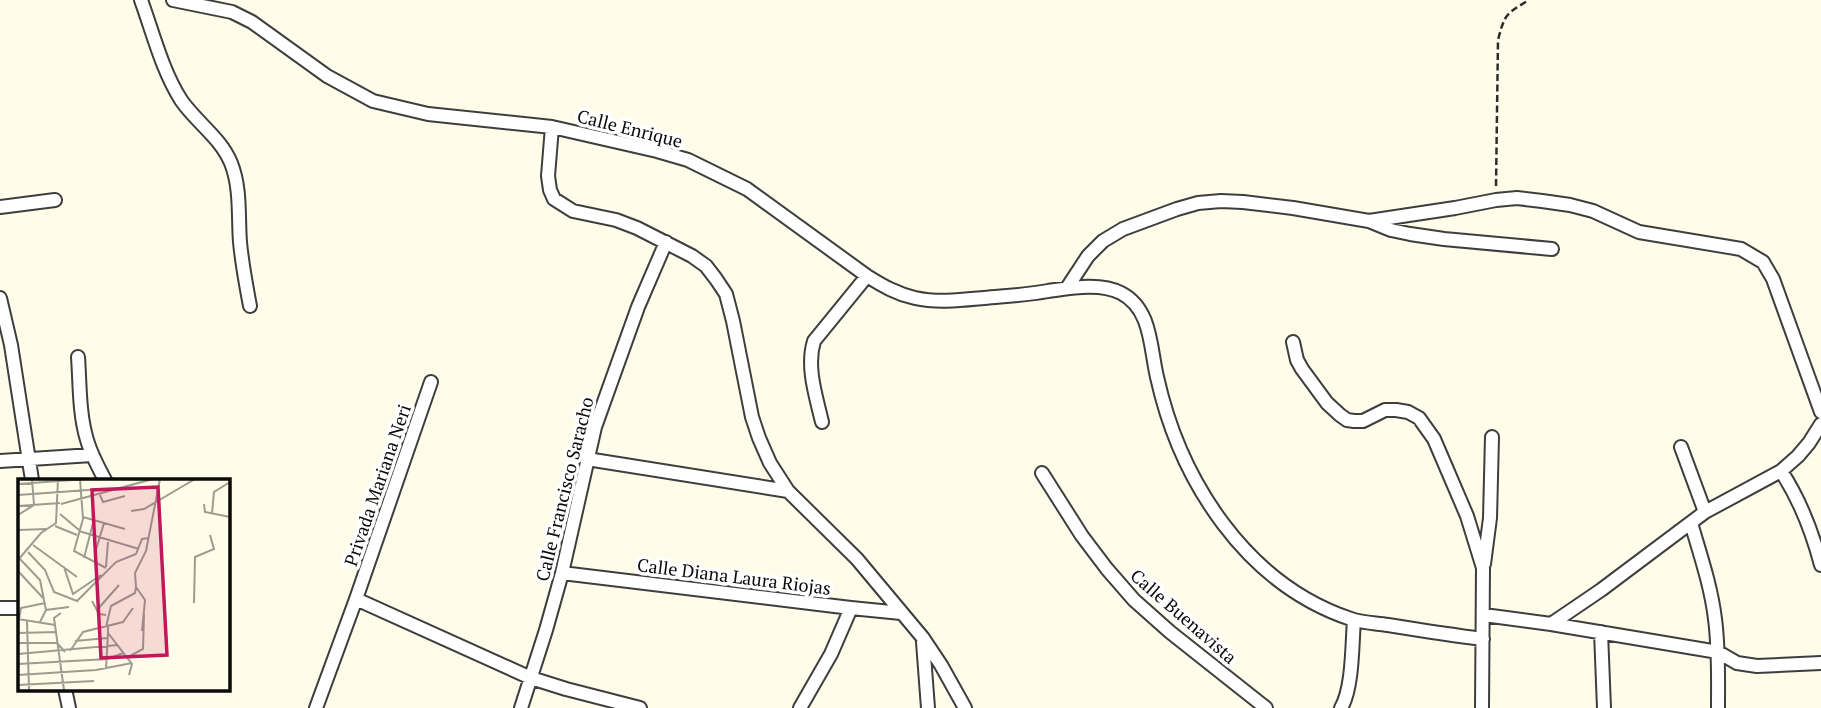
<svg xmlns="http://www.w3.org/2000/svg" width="1821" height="708" font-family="'PT Serif',serif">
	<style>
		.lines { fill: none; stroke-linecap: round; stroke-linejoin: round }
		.minor-casing { stroke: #3e3e3e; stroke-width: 16 }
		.path { stroke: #2d2d2d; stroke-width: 2.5; stroke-dasharray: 7 3.5; stroke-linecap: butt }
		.minor { stroke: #fff; stroke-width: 12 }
		.labels { text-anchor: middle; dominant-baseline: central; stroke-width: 7; stroke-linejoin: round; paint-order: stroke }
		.street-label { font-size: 18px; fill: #0b0b0b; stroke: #fff }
		.inset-road { fill: none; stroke: #9d9c90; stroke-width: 2 }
		.view { fill: #c2185b; fill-opacity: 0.15; stroke: #c2185b; stroke-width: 3.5 }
		.inset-edge { fill: none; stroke: #0b0b0b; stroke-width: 3.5 }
	</style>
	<rect width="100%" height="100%" fill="#fffce9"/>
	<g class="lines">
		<g class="minor-casing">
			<path id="minor" d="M141,0c12,33 21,70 40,100 15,22 39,37 50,63 10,25 7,53 9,79 2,22 6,43 10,64
				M173,0l59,12 20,10 75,54 46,25 55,13 124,13 105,24 31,9 59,29 120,87c16,10 30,18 48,22 23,5 47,2 69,0 21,-2 43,-3 64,-7 22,-3 52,-9 73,2 31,16 29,55 36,84 23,104 89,207 194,242 12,4 25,4 37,6 31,5 63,10 95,14
				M552,127l-4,49 2,14 4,9 19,12 43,9 21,8 55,28 14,10 10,13 10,15 7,27 19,96 7,21 11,25 18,28 69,68 66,79 18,27 24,43
				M0,207l55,-7
				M1369,221l86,-13 41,-8 21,-2 25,3 28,4 23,6 46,21 102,17 22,13 10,17 48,133
				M1067,288l21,-32 15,-15 20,-12 54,-20 21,-6 23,-2 22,1 50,6 76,13 22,9 19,4 34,5 108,10
				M0,298l11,47 21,135
				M1293,342l4,18 5,9 25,34 13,12 7,5 7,1h9l22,-11h11l12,2 11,6 15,21 33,77 16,52 -1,140
				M78,357c2,28 1,57 9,83 4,14 11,27 18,40
				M822,422c-6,-26 -16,-55 -8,-81l53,-65
				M1681,447l24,65
				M587,459l201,32
				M0,461l92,-6
				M1781,471c19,29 31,60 40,94
				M1042,473l40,63 25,33 27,31 36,32 96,76
				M1691,523c9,31 20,63 24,96 4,30 3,60 3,89
				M1484,564l6,-46 2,-81
				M562,573l289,35 50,5
				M356,599l175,79 35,11 74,19
				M0,608h19
				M1484,615l67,9 50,-34 104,-78 76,-41 17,-15 11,-13 12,-19
				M1551,624l167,28 19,11 20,3 64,-3
				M1601,632l3,76
				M923,642l5,66
				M65,689l4,19
				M316,708l40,-109 75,-217
				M521,708l25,-78 16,-57 33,-146 43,-120 28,-65
				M800,708l31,-54 20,-46
				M1341,708c12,-20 11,-64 13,-88"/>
		</g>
		<path class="path" d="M1496,186l2,-146c7,-27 8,-26 31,-40"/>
		<use href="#minor" class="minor"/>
	</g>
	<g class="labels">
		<g class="street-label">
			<text transform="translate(630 128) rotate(14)">Calle Enrique</text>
			<text transform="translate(377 485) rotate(-71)">Privada Mariana Neri</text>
			<text transform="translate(564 489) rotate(-76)">Calle Francisco Saracho</text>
			<text transform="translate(734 576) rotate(7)">Calle Diana Laura Riojas</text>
			<text transform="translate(1184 616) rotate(41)">Calle Buenavista</text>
		</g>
	</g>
	<g transform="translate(18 479)">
		<rect width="212" height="212" fill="#fffce9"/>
		<path class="inset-road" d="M62,0l3,40 -9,32 32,17M0,5l68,-5M0,16l84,-6M82,16l3,7 22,-6M43,25l92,-25M186,25l1,8 25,5M0,27l42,-3M113,32l13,-2 51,-30M194,34l2,-21 16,-10M42,35l19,16M0,36l16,-10 -2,-26M65,38l42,12M37,47l22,9M0,51l28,-1M61,52l60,18M15,66l44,32M10,73l17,18 9,22 23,9 39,-39 20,-8 6,-15 7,-1M77,74l9,-30M1,79l21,22 6,30M66,79l10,-39M0,81l23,-27 15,-10 2,-44M46,88l9,27 28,-19M88,88l2,-25M0,92l26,28M118,108l-1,-14 11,-22 14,-72M118,108l9,13 -3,31M74,122l7,13 7,1M176,124l1,-46 19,-8 -4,-14M79,131l22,-25M43,134l-7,5 10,72M0,140l37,6M1,140l2,-11 24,-5M9,142l2,69M22,143l6,-12 23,-3M88,148l5,-21 24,-13 1,-6M90,148v6l24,31 -3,11M0,154l39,-1M57,162l32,-3M0,164h39l8,9M52,172l13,-19 40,-10 10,-14M0,175l100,-9M110,178l15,-8 1,-35M0,185l90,-5 15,-6M88,190l2,-36M0,196l78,-5 36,-7M0,206l76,-4"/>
		<path class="view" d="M140,8l9,168 -66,3 -9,-168z"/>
		<rect width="212" height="212" class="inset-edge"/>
	</g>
</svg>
